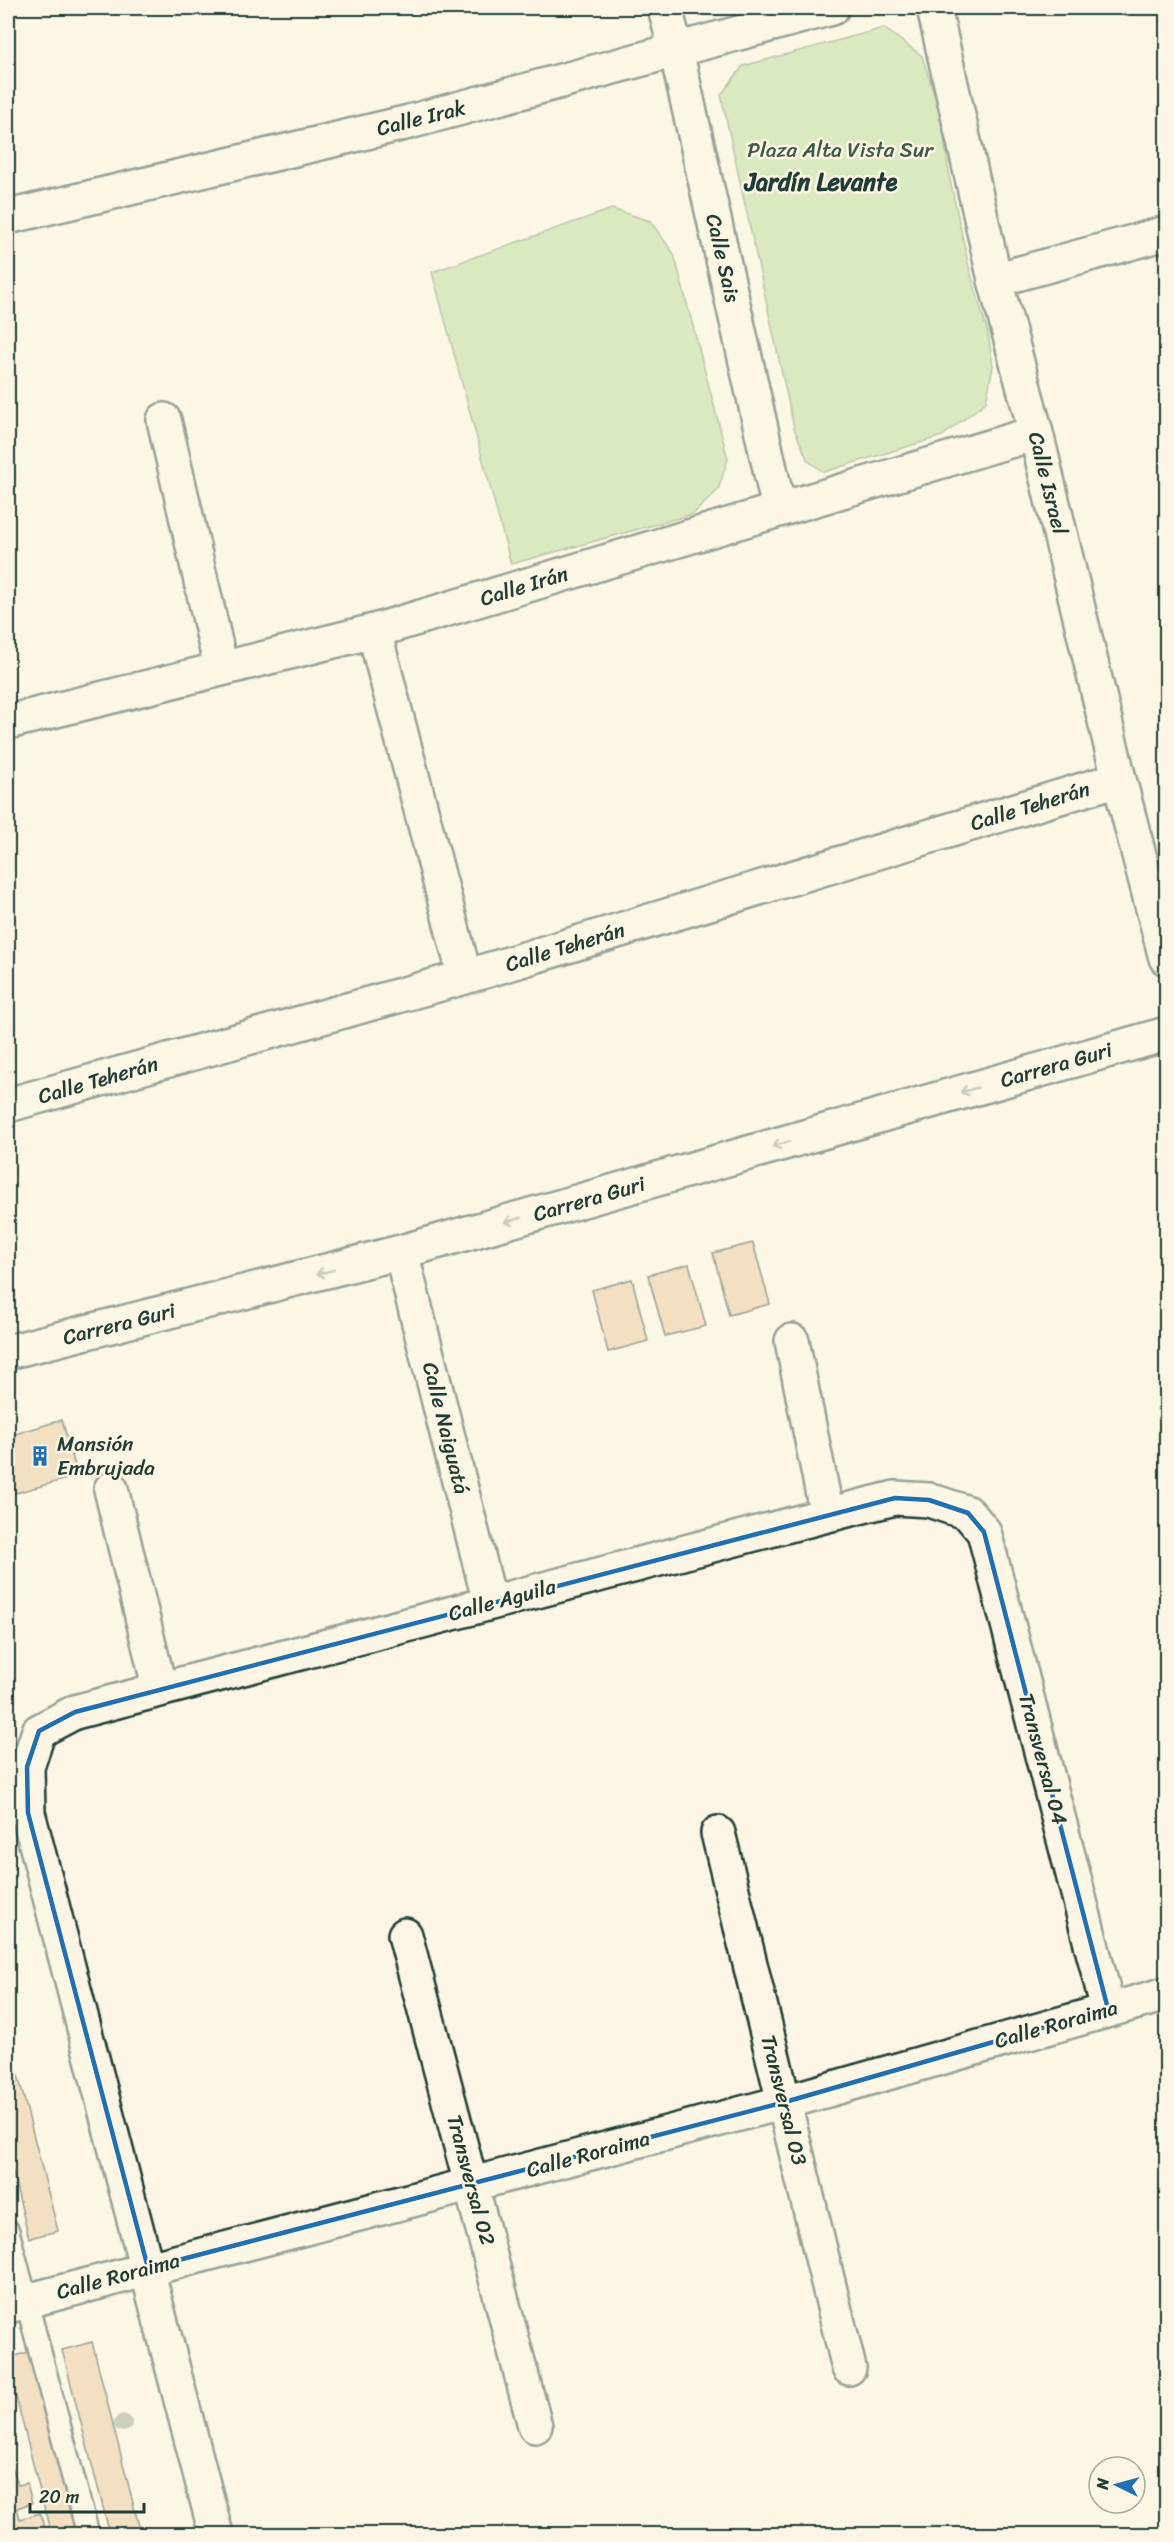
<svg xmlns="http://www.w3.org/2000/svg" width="1174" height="2542" font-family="Sriracha,sans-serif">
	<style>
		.green { fill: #b3da96; stroke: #698c65; stroke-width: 1.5 }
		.building { fill: #e8c59a; stroke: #1f3d34; stroke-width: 1.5 }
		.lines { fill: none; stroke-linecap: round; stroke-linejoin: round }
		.lane-casing { stroke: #1f3d34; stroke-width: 26 }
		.street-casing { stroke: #1f3d34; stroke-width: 38 }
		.secondary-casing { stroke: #1f3d34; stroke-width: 38 }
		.lane { stroke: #fcf5e5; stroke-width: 21 }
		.street { stroke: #fcf5e5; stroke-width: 33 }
		.secondary { stroke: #fcf5e5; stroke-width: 33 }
		.tree { fill: #93a18f }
		.oneway { stroke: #8e998c }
		.marked { fill: none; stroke: #1f6fb2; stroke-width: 4.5; stroke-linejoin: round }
		.labels { text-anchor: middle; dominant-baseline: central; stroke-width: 5; stroke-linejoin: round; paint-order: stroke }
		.street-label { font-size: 21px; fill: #1f3d34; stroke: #fcf5e5 }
		.park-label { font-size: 21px; fill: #3d5c48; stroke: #fcf5e5 }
		.poi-label { font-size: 21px; fill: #1f3d34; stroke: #fcf5e5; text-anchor: start }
		.quarter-label { font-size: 24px; font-weight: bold; fill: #1f3d34; stroke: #fcf5e5 }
	</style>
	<rect width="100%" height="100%" fill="#fcf5e5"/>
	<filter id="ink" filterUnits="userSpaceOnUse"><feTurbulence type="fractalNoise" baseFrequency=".0167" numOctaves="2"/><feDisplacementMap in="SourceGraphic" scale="12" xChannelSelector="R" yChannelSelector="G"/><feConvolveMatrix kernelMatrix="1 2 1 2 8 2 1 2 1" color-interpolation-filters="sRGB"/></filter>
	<g filter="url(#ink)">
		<path class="green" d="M884,28l38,28 19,61 9,63 19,87 19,67 5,32 -7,36 -44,34 -118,36 -16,-11 -14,-33 -73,-333 22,-29z
			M612,209l38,12 24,33 54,205 -10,31 -25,24 -182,50 -79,-292z"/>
		<path class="building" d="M753,1243l17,61 -41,11 -16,-62z
			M689,1264l17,62 -41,10 -17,-61z
			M632,1279l16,62 -40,11 -16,-62z
			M62,1420l16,56 -70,19v-59z
			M8,2036l50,195 -29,7 -21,-84z
			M92,2342l49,192h-31l-48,-184z
			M32,2351l48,183h-29l-43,-168v-8z
			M13,2469l5,16 9,-2 5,20 -15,5 3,11 20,-6 6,21h-38v-64z"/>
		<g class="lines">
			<g class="lane-casing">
				<path id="lane" d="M8,2231l80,303"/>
			</g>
			<g class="street-casing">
				<path id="street" d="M665,8l11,42 103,459
					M934,8l61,272 41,153 83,346 47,179
					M8,217l401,-95 423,-114
					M995,280l171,-47
					M164,420l57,248
					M374,631l91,346
					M8,722l366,-91 662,-198
					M8,1105l457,-128 654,-198
					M401,1252l89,351
					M792,1341l35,174
					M111,1489l49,201
					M718,1833l131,535
					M405,1935l130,491
					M8,2306l777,-204 381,-108
					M216,2534l-188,-721 -1,-46 12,-36 36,-19 752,-197 68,-17 34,2 39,13 16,19 124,477"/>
			</g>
			<g class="secondary-casing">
				<path id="secondary" d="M8,1352l393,-100 765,-218"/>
			</g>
			<use href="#lane" class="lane"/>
			<use href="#street" class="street"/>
			<use href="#secondary" class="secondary"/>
		</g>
		<circle class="tree" cx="123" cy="2423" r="9"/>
		<defs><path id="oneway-shaft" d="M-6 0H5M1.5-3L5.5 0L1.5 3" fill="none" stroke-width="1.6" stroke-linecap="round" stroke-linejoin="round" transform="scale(1.5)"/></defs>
		<g class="oneway">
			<use href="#oneway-shaft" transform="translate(969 1090) rotate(164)"/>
			<use href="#oneway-shaft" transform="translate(781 1144) rotate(164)"/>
			<use href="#oneway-shaft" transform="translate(513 1220) rotate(164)"/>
			<use href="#oneway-shaft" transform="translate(325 1272) rotate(166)"/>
		</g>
	</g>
	<path d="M0 0H1174V2542H0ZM895,1498l34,2 39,13 16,19 124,477 -323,93 -637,166 -120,-455 -1,-46 12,-36 36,-19z" fill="#fcf5e5" fill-opacity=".55" fill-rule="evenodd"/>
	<path class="marked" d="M895,1498l34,2 39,13 16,19 124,477 -323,93 -637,166 -120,-455 -1,-46 12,-36 36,-19z"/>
	<defs>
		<g id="building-bare" transform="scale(1.62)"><path d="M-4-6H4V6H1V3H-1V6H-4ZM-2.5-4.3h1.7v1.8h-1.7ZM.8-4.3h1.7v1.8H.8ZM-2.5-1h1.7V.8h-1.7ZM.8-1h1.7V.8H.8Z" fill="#1f6fb2" stroke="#fcf5e5" stroke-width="2.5" paint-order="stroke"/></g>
	</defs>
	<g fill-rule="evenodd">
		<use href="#building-bare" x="40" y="1456"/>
	</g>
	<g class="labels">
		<g class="street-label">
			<text transform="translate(421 118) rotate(-14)">Calle Irak</text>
			<text transform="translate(723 258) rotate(77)">Calle Sais</text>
			<text transform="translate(1048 483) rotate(76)">Calle Israel</text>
			<text transform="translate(524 586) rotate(-17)">Calle Irán</text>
			<text transform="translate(1030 806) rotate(-17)">Calle Teherán</text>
			<text transform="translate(565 947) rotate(-17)">Calle Teherán</text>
			<text transform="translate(1056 1065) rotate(-16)">Carrera Guri</text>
			<text transform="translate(98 1080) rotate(-16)">Calle Teherán</text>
			<text transform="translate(589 1199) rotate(-16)">Carrera Guri</text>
			<text transform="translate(119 1324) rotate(-14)">Carrera Guri</text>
			<text transform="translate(446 1428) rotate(76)">Calle Naiguatá</text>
			<text transform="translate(502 1600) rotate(-15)">Calle Aguila</text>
			<text transform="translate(1043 1759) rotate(75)">Transversal 04</text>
			<text transform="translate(1056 2024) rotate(-16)">Calle Roraima</text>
			<text transform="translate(784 2100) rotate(76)">Transversal 03</text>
			<text transform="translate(588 2154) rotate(-15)">Calle Roraima</text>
			<text transform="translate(471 2180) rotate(75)">Transversal 02</text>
			<text transform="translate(118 2276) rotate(-15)">Calle Roraima</text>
		</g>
		<g class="park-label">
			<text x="840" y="150">Plaza Alta Vista Sur</text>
		</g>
		<g class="poi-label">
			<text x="57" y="1444">Mansión<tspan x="57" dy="24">Embrujada</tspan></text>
		</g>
		<g class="quarter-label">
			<text x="821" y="182">Jardín Levante</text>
		</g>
	</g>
	<rect width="1174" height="2542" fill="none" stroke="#fcf5e5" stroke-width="30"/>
	<rect x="15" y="15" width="1144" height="2512" fill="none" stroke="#1f3d34" stroke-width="2" filter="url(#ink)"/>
	<g transform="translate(1117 2485) rotate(275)"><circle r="28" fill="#fcf5e5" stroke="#a4ab9e" stroke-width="1.5"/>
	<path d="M0-4.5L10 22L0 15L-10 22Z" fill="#1f6fb2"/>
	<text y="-9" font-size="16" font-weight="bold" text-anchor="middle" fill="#1f3d34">N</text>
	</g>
	<path d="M30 2503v9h114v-9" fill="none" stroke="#1f3d34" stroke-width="3"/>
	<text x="39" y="2503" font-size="18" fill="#1f3d34" stroke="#fcf5e5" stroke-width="4.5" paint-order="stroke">20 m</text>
</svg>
